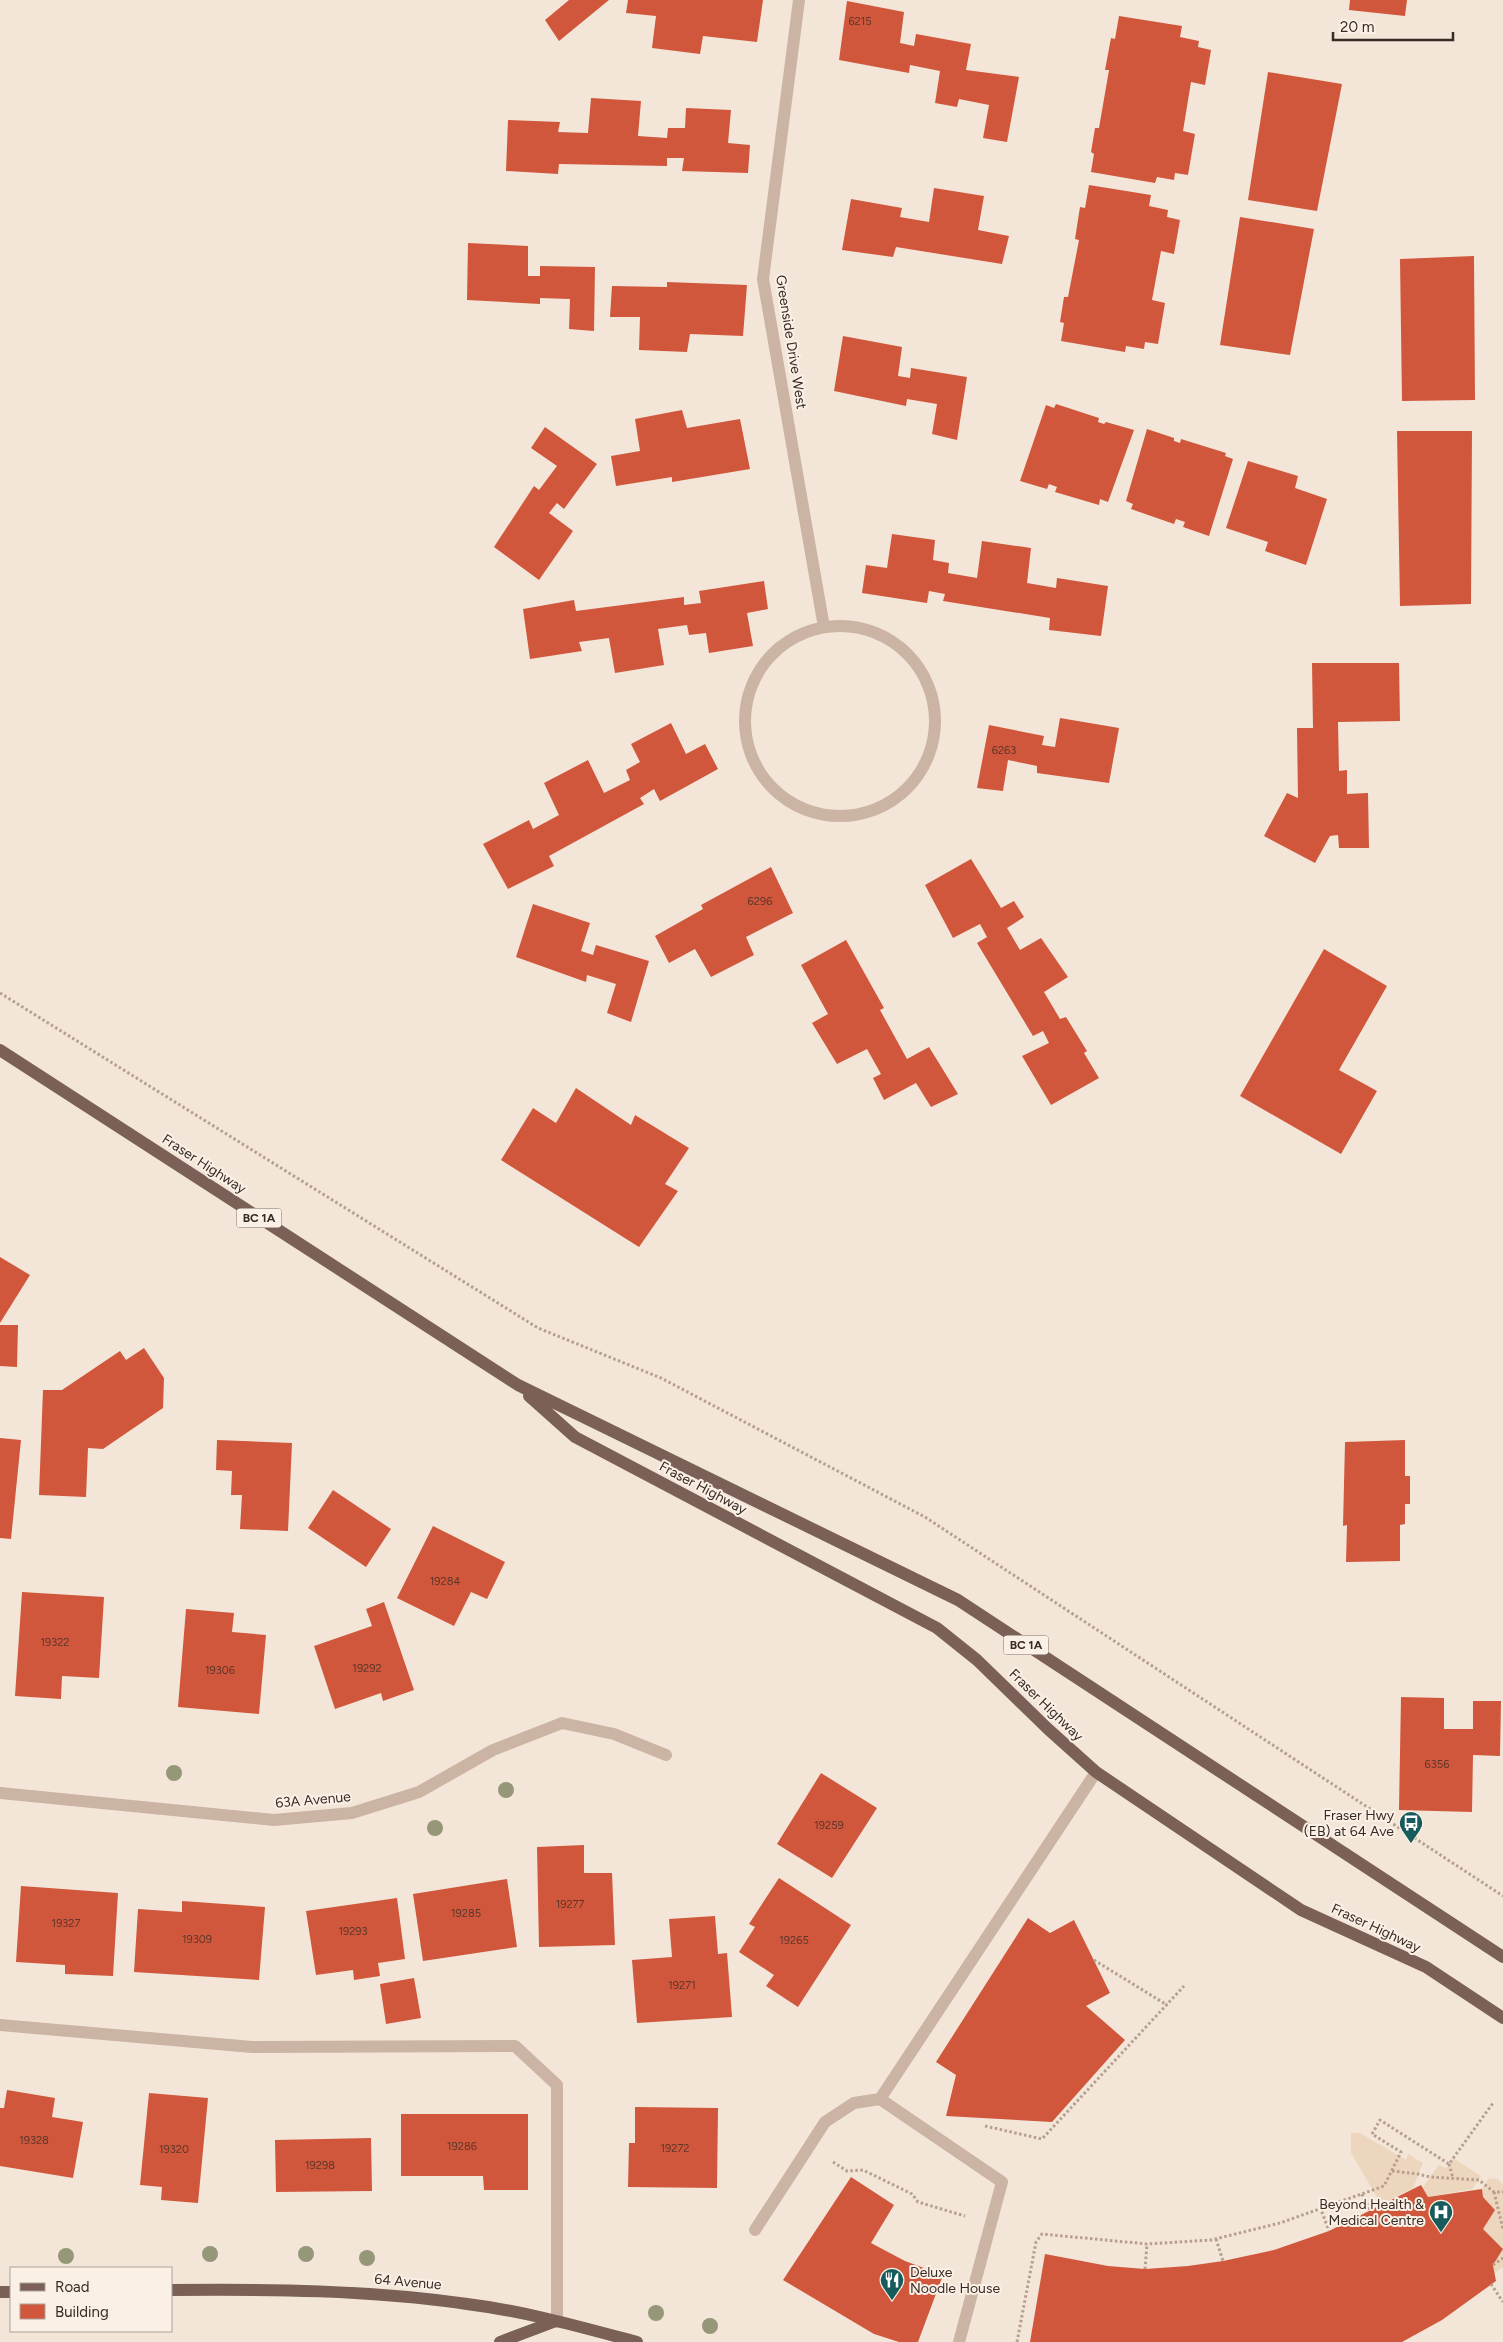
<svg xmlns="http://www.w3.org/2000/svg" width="1503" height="2342" font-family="Figtree,sans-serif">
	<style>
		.plaza { fill: #edd6be }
		.building { fill: #d0573b }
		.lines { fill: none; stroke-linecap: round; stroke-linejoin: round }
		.path { stroke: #b89e8e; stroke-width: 3; stroke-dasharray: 2.5 2.5; stroke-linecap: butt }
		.minor { stroke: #ccb4a4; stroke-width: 12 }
		.major { stroke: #7a6056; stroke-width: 12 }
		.tree { fill: #959778 }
		.labels { text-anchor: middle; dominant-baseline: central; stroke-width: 4; stroke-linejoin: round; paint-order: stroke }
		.number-label { font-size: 11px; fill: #5d362b }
		.shield { fill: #fbf0e5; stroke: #72665f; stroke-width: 1 }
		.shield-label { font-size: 12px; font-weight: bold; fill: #372b26 }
		.street-label { font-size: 14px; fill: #372b26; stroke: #fbf0e5 }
		.poi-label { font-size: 14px; fill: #372b26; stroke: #fbf0e5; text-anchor: end }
	</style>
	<rect width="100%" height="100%" fill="#f3e6d9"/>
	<path class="plaza" d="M1351,2133h9l46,27 2,-6 15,9 -10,25 -32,16 -30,-51z
		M1453,2158l28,18 -9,13 -44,8 -5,-9 7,-11 9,-12 7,3z
		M1489,2178l9,1 5,6v63l-20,-19 12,-19 -12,-13 -1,-8z
		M1503,2249v18l-8,6 -2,-8z"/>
	<path class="building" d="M569,0h40l-50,41 -14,-21z
		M628,0h135l-6,42 -54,-6 -3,18 -48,-6 4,-32 -30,-3z
		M1350,0h57l-2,16 -56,-6z
		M847,1l57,11 -4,31 14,3 2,-12 55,10 -5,26 53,7 -12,65 -24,-4 6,-33 -30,-6 -2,8 -22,-4 5,-32 -30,-6 -1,8 -70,-13z
		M1119,16l63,10 -2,11 19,4 -1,6 13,3 -6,35 -14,-3 -8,49 12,3 -7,41 -13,-2 -1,7 -17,-3 -2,6 -64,-11 3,-18 -3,-2 4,-24h4l10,-58h-4l6,-32 4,1z
		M1268,72l74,12 -25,127 -69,-11z
		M591,98l50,3 -3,35 29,2 1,-10h17l1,-20 45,2 -3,33 22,2 -2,28 -66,-2 2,-13h-17v8l-108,-2 -1,10 -52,-3 2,-51 52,2 -2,10 30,1z
		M1089,185l62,10 -2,11 19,4 -1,7 13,3 -6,34 -13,-3 -9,49 13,3 -7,41 -13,-2 -1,7 -18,-3 -1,6 -64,-11 3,-18 -4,-1 4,-25h4l11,-57 -4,-1 5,-32 5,1z
		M934,188l50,8 -6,34 31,6 -7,28 -106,-17 -3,10 -51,-7 9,-51 51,9 -2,9 29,5z
		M1240,217l74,12 -24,126 -70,-10z
		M468,243l60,3v30h12v-10l55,1 -1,64 -25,-2 1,-30 -30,-1v6l-73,-4z
		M1474,256l1,144 -73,1 -2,-142z
		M667,282l80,3 -4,51 -53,-2 -3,18 -48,-2 1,-33h-30l2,-31 55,1z
		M843,336l59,11 -4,29 12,2 1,-10 56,9 -10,63 -25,-6 5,-30 -30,-5 -1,7 -72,-15z
		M1056,404l43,14 -1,4 6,2 2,-2 28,8 -26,72 -8,-3 -1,6 -44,-13 2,-5 -8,-3 -2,5 -27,-8 26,-76 8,3z
		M682,410l5,18 53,-9 10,50 -78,13v-5l-56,9 -5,-30 29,-5 -5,-32z
		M545,427l52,37 -33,45 -7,-6 -8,10 24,18 -34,49 -45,-33 40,-61 5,4 18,-24 -26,-18z
		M1147,429l27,9v3l6,2 1,-4 45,14 -1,3 8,3 -24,77 -26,-9 2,-5 -9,-3 -2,5 -43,-15 2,-5 -7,-3z
		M1397,431h75l-1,173 -71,2z
		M1248,461l50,15 -3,12 32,11 -21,66 -41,-14 3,-9 -42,-14z
		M892,534l43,6 -2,20 16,3 -1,10 29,5 5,-37 49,7 -4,35 29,5 1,-10 51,8 -7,50 -52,-6 1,-12 -107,-17 2,-7 -16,-3 -2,12 -65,-10 4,-28 21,3z
		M764,581l4,28 -21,4 6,33 -44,7 -3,-20 -17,2 -2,-10 -29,4 6,36 -49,8 -6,-35 -30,4 3,9 -52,8 -7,-50 51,-9 2,11 108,-14v8l17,-2 -2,-12z
		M1312,663h87l1,58 -62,1 1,49 8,-1v24l21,-1 1,55h-30l-1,-13 -8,1 -15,27 -51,-27 23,-43 11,5 -1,-70h16z
		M1060,718l59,10 -10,55 -72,-10v-7l-29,-6 -5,31 -26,-3 12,-63 55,11 -2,9 13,2z
		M671,723l15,31 19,-10 13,25 -58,32 -6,-12 -14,9 4,6 -95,52 5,10 -46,23 -25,-45 46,-24 4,9 26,-14 -15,-32 44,-23 16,33 26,-13 -4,-10 14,-8 -9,-18z
		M971,859l30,49 13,-7 10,16 -17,11 13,22 21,-12 27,39 -24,15 16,27 6,-2 21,34 -3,2 15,25 -48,27 -29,-49 27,-13 -6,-12 -10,5 -56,-93 10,-6 -7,-13 -27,14 -28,-53z
		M771,867l22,46 -47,24 8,18 -43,22 -16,-28 -26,14 -14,-27 48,-27 -2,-4z
		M533,904l57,19 -9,28 12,4 3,-10 53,16 -18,61 -24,-9 9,-29 -29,-9 -1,7 -70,-25z
		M846,940l38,68 -4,2 27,49 22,-12 29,47 -27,13 -15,-24 -32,17 -11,-22 8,-4 -14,-25 -30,15 -25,-41 16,-9 -27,-49z
		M1324,949l63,37 -48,84 38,21 -36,63 -101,-58z
		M576,1088l55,37 4,-10 54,33 -24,36 13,7 -39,56 -138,-87 32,-52 23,15z
		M0,1257l30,18 -30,48z
		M0,1325h18l-1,42 -17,-1z
		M144,1348l20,30 -1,30 -60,41 -15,-1 -2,49 -47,-2 4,-105h19l58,-39 6,9z
		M0,1438l21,2 -10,99 -11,-1z
		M217,1440l75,3 -4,88 -48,-2 2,-34h-11l1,-24 -16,-1z
		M1405,1440v36h5v28h-5v20l-5,1v36l-54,1 1,-37 -4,1 2,-84z
		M333,1490l58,39 -25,38 -58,-39z
		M433,1526l72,36 -18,37 -16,-7 -17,34 -57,-28z
		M22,1592l82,5 -5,81 -37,-2 -1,23 -46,-3z
		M384,1602l30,88 -31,11 -2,-8 -46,16 -21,-63 58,-20 -6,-17z
		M186,1609l48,4 -2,19 34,3 -7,79 -81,-7z
		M1401,1697l43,1v31h29v-28h28l-1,55 -27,-1 -1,57 -73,-2z
		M821,1773l56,35 -45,70 -55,-34z
		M584,1845v28h28l3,72 -76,2 -2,-100z
		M779,1878l72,47 -53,82 -32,-21 8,-11 -35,-23 16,-25 -6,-3z
		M507,1879l10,68 -94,14 -10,-67z
		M21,1886l97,7 -5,83 -48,-2v-9l-49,-3z
		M397,1898l8,61 -27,4 2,13 -26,4 -1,-10 -37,5 -10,-64z
		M182,1901l83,6 -6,73 -125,-8 4,-63 44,3z
		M715,1916l3,38 9,-1 5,64 -95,6 -5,-63 40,-3 -3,-38z
		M1028,1918l22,15 24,-13 36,73 -24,13 39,34 -73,82 -106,-6 10,-41 -20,-13z
		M414,1978l7,40 -35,6 -6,-40z
		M7,2090l48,8 -3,19 31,5 -10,56 -73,-12v-58h4z
		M149,2093l59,5 -10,105 -37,-3 1,-13 -22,-2z
		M635,2107l83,1 -1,80 -89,-1 1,-44h6z
		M401,2114h127v76h-44l-1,-14h-82z
		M371,2138l1,53 -96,1 -1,-52z
		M851,2177l43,28 -23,38 34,18 38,14 -25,67h-19l-25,-8 -91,-54z
		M1421,2185l7,12 54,-8 1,8 12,13 -12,19 20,20 -10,16 3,16 -54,39 -40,22h-372l15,-88 63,12 37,3 43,-3 35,-5 51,-11 55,-19z"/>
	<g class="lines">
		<path class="path" d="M0,993l538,335 123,50 264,139 578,379
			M1094,1960l73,45
			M985,2126l57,13 142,-153
			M833,2162l14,9 16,-1 49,24 6,8 47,14
			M1449,2164l4,14
			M1392,2171l26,3 12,3 49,3 15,12h9
			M1494,2192l9,37
			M1362,2194l8,16
			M1320,2207l9,24
			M1216,2239l7,22
			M1493,2265l10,-7
			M1145,2269l2,-25
			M1491,2284l12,18
			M1017,2342l19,-100 6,-8 105,10 64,-4 69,-17 104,-37 17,-34 -29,-18 8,-14 69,44 44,-61"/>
		<path class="minor" d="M799,0l-36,279 61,348
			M745 721a95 95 0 1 1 190 0a95 95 0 1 1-190 0Z
			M0,1793l274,27 78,-7 67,-21 74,-42 69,-27 52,11 52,21
			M0,2025l252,22 263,-1 42,39v236
			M755,2230l70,-108 29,-19 26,-4
			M959,2342l43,-160 -122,-83 216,-327"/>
		<path class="major" d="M0,1050l518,335 440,215 545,357
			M529,1396l46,41 362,191 40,32 71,69 48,43 205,138 125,57 77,51
			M171,2290c99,-1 198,0 296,14 57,7 114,23 170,38
			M0,2292h11
			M500,2342l56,-21"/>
	</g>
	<g class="tree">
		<circle cx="174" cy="1773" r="8"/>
		<circle cx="506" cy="1790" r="8"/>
		<circle cx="435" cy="1828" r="8"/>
		<circle cx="210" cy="2254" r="8"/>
		<circle cx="306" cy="2254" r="8"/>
		<circle cx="66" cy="2256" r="8"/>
		<circle cx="367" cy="2258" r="8"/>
		<circle cx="656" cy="2313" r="8"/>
		<circle cx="710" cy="2326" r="8"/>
	</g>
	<defs>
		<g id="bus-pin" transform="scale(1.25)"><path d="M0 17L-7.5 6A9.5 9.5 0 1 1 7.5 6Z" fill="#185b5c" stroke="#fbf0e5"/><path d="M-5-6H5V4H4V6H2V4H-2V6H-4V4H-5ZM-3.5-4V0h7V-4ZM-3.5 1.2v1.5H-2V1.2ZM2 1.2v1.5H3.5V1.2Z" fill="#fff"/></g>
		<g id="hospital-pin" transform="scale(1.25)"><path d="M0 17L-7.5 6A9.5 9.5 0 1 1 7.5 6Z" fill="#185b5c" stroke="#fbf0e5"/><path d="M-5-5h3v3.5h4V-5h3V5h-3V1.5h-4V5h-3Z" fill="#fff"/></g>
		<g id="restaurant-pin" transform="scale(1.25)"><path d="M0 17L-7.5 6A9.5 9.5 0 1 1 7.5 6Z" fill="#185b5c" stroke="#fbf0e5"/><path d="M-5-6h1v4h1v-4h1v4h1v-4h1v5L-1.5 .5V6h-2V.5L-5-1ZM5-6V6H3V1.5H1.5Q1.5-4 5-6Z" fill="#fff"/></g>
	</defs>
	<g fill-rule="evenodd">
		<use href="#bus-pin" x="1411" y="1823"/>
		<use href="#hospital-pin" x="1441" y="2212"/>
		<use href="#restaurant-pin" x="892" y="2280"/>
	</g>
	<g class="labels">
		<g class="number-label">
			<text x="860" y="21">6215</text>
			<text x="1004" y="750">6263</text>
			<text x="760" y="901">6296</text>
			<text x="445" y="1581">19284</text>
			<text x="55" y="1642">19322</text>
			<text x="367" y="1668">19292</text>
			<text x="220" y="1670">19306</text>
			<text x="1437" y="1764">6356</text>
			<text x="829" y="1825">19259</text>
			<text x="570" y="1904">19277</text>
			<text x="466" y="1913">19285</text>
			<text x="66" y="1923">19327</text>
			<text x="353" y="1931">19293</text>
			<text x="197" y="1939">19309</text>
			<text x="794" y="1940">19265</text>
			<text x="682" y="1985">19271</text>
			<text x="34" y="2140">19328</text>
			<text x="462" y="2146">19286</text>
			<text x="675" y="2148">19272</text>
			<text x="174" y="2149">19320</text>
			<text x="320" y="2165">19298</text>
		</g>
		<g class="shield">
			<rect x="236.5" y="1208.5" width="45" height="19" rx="4"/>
			<rect x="1003.5" y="1635.5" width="45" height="19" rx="4"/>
		</g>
		<g class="shield-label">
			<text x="259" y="1218">BC 1A</text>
			<text x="1026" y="1645">BC 1A</text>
		</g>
		<g class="street-label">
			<text transform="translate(791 342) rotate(81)">Greenside Drive West</text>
			<text transform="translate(204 1164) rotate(33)">Fraser Highway</text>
			<text transform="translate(703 1488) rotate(28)">Fraser Highway</text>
			<text transform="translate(1046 1705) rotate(44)">Fraser Highway</text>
			<text transform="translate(313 1800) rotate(-5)">63A Avenue</text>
			<text transform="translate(1376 1928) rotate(25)">Fraser Highway</text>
			<text transform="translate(408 2282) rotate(5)">64 Avenue</text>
		</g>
		<g class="poi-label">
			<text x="1394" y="1815">Fraser Hwy<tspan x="1394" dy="16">(EB) at 64 Ave</tspan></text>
			<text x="1424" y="2204">Beyond Health &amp;<tspan x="1424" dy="16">Medical Centre</tspan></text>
			<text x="910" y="2272" text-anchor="start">Deluxe<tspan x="910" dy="16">Noodle House</tspan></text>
		</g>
	</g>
	<rect x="10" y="2267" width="162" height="65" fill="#fbf0e5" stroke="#ada199"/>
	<rect x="20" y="2283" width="25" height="8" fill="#7a6056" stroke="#ada199"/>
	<text x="55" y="2292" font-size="15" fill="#372b26">Road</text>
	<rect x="20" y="2304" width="25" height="15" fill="#d0573b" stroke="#ada199"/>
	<text x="55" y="2317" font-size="15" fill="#372b26">Building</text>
	<path d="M1333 32v8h120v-8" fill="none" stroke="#372b26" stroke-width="2.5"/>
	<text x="1340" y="32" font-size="15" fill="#372b26" stroke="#fbf0e5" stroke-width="4" paint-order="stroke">20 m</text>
</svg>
